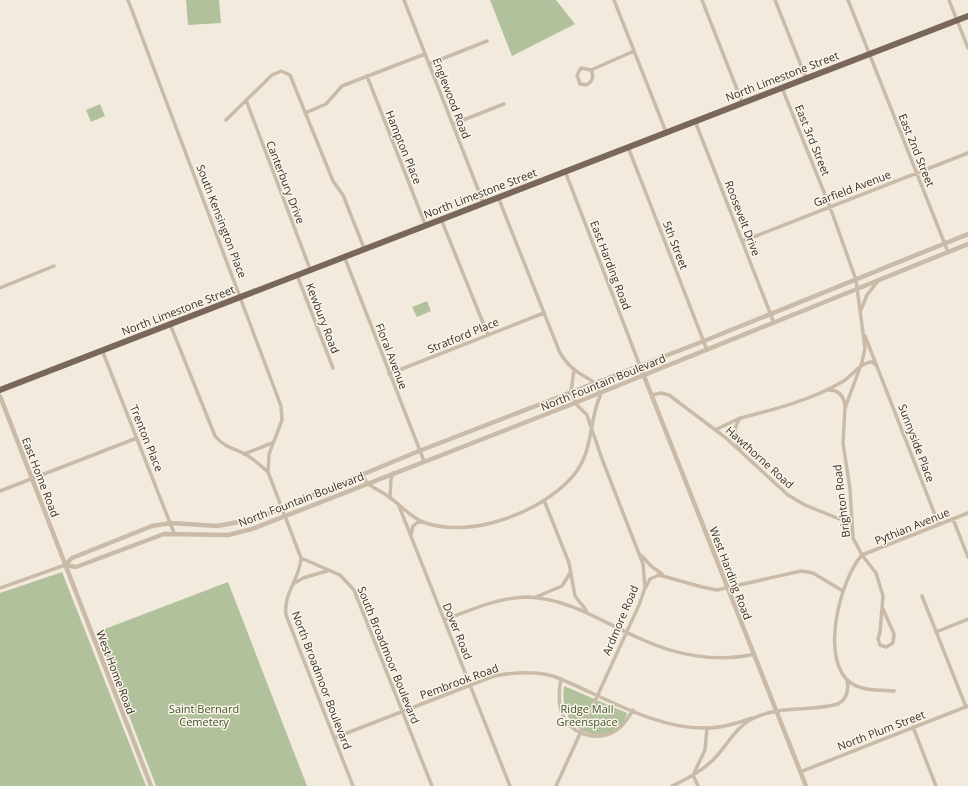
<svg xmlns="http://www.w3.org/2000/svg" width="968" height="786" font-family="'Open Sans',sans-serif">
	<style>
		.green { fill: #b1c19c }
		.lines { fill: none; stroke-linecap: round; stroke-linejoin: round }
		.minor { stroke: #cabba8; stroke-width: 3.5 }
		.tertiary { stroke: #cabba8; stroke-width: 4.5 }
		.primary { stroke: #796759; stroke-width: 6 }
		.labels { text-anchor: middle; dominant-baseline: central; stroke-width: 3; stroke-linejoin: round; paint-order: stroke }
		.street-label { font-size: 11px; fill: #372e28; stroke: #faf4e9 }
		.park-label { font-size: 11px; fill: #42562c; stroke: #faf4e9 }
	</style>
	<rect width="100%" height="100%" fill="#f2eadc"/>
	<path class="green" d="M186,0h33l2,23 -33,2z
		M490,0h66l19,24 -63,32z
		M100,104l5,12 -14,6 -5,-12z
		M427,301l4,10 -14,6 -5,-10z
		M62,572l84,214h-146v-193z
		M228,582l79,204h-151l-59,-154z
		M564,686l63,27c-8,34 -70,30 -63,-27z"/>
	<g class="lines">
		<path class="minor" d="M128,0l153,406 1,14 -13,34 -1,18 33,86c-1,21 -18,35 -15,57l67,171
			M404,0l79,202
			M614,0l52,132
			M702,0l40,102
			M775,0l31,78
			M848,0l100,252
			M949,0l19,48
			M429,64l58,-23
			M591,70c3,6 2,12 -5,15l-6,-1 -3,-9 4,-7 10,2 43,-19
			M367,76l58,148
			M782,88l48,119 26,73 9,68 -3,14 -17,46 -2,35 7,46 3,49 9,17 14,18 7,23 -3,36 -2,7 2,6 6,2 7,-4 1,-9 -11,-25
			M246,100l64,169
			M305,113l21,-9 16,-18 83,-32
			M226,120l46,-45 9,-4 9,4 43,106 10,14 21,53
			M695,121l79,202
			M453,124l51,-20
			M628,147l79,203
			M565,171l75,195
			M441,219l47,116
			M743,241l225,-88
			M344,256l80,205
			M297,275l36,93
			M0,288l54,-22
			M861,310l6,-15 11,-14
			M170,324l45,112c9,11 18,12 30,18 9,5 16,12 23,18
			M865,336l74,189
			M102,350l72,183
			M389,374l155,-61
			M827,390c11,-1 17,6 18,16
			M652,395l9,-2 8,2 57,43 62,57 17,10 37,15 4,4 5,9
			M715,430l25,-12
			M740,449c-5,-9 -8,-23 1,-31 35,-9 70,-18 101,-36 10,-6 19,-20 30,-20l4,3
			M244,454l28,-11
			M362,475c7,14 16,13 27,22 12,8 21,20 34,25 47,18 119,-10 150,-46 21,-25 15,-52 27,-80 -5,-19 -12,-15 -25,-26 -6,-4 -11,-11 -15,-17l-62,-156
			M0,491l137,-53
			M390,497l1,-18 2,-6
			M544,500l25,63 6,33 11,14
			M399,506l111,280
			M953,519l15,38
			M411,535l2,-9 5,-4h5
			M642,556l9,10 11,8
			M301,558l39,17 14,15 78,196
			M293,584l10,-6 24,-7
			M646,587l4,-8 9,-4 43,12 15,3 84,-19 12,2 30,18
			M0,588l65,-23
			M922,596l44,111
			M536,597l26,-11 8,-13
			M444,620c27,-10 55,-23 84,-23 43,2 76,26 113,42 34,16 76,24 113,15
			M936,632l32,-13
			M561,679c-2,10 -3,21 0,31 7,24 36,34 57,19 7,-5 10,-12 15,-19
			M894,691c-13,-1 -32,0 -43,-8 -32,-22 -11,-104 11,-128l106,-42
			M913,727l23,59
			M334,738l160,-62c21,-4 39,-5 59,0 49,19 102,54 154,52 16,0 31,-5 45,-10
			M800,772l168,-66
			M556,786l83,-181 6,-17 -2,-24 -41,-105 -15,-44 -10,-10 -6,-13 3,-22
			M672,786c15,-7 30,-15 41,-26 14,-14 23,-34 41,-42 27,-13 56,-6 84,-14 9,-5 11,-14 9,-24
			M698,786l-5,-11 12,-25 2,-22"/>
		<path class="tertiary" d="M640,366l166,420
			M0,396l151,390
			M65,565l7,-7 80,-32 19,-3 46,3 38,-7 164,-68 285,-110 264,-107
			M65,565l11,2 88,-33 64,1 24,-6 323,-126 393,-159"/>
		<path class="primary" d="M0,390l968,-374"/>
	</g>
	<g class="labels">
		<g class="street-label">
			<text transform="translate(782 76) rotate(-21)">North Limestone Street</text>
			<text transform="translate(452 98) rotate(69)">Englewood Road</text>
			<text transform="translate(813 140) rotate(68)">East 3rd Street</text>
			<text transform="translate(404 147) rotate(68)">Hampton Place</text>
			<text transform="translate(917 150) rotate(68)">East 2nd Street</text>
			<text transform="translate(286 182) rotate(69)">Canterbury Drive</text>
			<text transform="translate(852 188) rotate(-21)">Garfield Avenue</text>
			<text transform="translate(480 193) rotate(-21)">North Limestone Street</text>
			<text transform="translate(743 218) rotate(69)">Roosevelt Drive</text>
			<text transform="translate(222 221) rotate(69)">South Kensington Place</text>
			<text transform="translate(676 245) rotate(69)">5th Street</text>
			<text transform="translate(611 265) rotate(69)">East Harding Road</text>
			<text transform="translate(178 310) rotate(-21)">North Limestone Street</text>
			<text transform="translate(323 318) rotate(69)">Kewbury Road</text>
			<text transform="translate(463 335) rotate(-22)">Stratford Place</text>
			<text transform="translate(392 356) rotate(69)">Floral Avenue</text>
			<text transform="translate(603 382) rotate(-22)">North Fountain Boulevard</text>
			<text transform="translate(147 438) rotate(68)">Trenton Place</text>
			<text transform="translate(917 443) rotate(69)">Sunnyside Place</text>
			<text transform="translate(760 457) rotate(42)">Hawthorne Road</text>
			<text transform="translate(41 477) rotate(69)">East Home Road</text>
			<text transform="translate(301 499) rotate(-21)">North Fountain Boulevard</text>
			<text transform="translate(841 501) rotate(-97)">Brighton Road</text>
			<text transform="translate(912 526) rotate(-22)">Pythian Avenue</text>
			<text transform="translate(731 573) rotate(69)">West Harding Road</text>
			<text transform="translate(620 620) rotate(-67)">Ardmore Road</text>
			<text transform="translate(458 631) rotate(68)">Dover Road</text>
			<text transform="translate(389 655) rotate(68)">South Broadmoor Boulevard</text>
			<text transform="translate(116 672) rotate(69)">West Home Road</text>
			<text transform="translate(322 680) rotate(69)">North Broadmoor Boulevard</text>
			<text transform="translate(459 681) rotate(-20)">Pembrook Road</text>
			<text transform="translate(881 730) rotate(-21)">North Plum Street</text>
		</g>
		<g class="park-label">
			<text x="204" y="708">Saint Bernard<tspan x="204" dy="13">Cemetery</tspan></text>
			<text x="587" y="708">Ridge Mall<tspan x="587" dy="13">Greenspace</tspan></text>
		</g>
	</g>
</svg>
